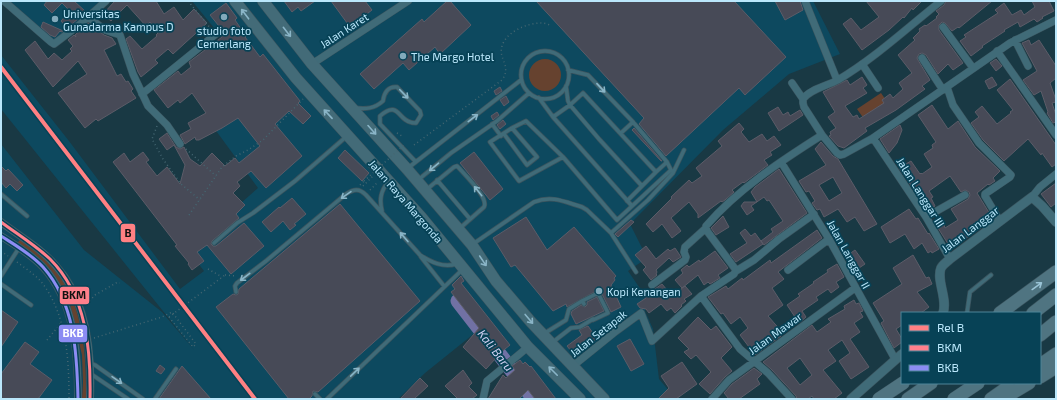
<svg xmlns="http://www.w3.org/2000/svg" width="1057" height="400" font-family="'Exo 2',sans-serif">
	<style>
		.built { fill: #0d495f }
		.green { fill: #66422f }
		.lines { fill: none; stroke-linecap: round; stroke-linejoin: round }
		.river { stroke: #7171a4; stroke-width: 15 }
		.building { fill: #474a57; stroke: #5c5c68; fill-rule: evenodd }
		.service-casing { stroke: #3b545e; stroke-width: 5 }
		.minor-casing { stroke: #3b545e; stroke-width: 8 }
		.tertiary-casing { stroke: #3b545e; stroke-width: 10 }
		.primary-casing { stroke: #3b545e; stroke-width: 12 }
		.motorway-casing { stroke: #3b545e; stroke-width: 14 }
		.path { stroke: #456772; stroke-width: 1.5; stroke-dasharray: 1 3; stroke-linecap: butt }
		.service { stroke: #406b78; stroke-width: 3.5 }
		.minor { stroke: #406b78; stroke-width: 7 }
		.tertiary { stroke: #406b78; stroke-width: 9 }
		.primary { stroke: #436b78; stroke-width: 11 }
		.motorway { stroke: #4f7481; stroke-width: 13 }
		.path-bridge { stroke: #456772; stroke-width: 1.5; stroke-dasharray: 1 3; stroke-linecap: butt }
		.bus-1-casing { stroke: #074256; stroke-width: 6 }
		.bus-2-casing { stroke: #074256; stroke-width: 6 }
		.bus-1 { stroke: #ff808c; stroke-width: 3 }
		.bus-2 { stroke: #8c8cf3; stroke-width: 3 }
		.rail-1-casing { stroke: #074256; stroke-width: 7 }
		.rail-1 { stroke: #ff8083; stroke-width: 4 }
		.oneway { stroke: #8ab5c7 }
		.oneway2 { stroke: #89b5c7 }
		.oneway3 { stroke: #9ac4d6 }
		.poi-dot { fill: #82aabb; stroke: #074256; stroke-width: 1.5 }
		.labels { text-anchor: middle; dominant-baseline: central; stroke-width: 3.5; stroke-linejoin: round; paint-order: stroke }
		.poi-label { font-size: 11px; fill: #bae7fb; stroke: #074256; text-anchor: start }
		.street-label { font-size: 11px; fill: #bae7fb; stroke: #074256 }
		.water-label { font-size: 12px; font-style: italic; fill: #d3d2f4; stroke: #074256 }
		.line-badge { stroke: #074256; stroke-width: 1.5 }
		.badge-label { font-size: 11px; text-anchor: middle; font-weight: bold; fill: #fff }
		.pale-badge-label { font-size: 11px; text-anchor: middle; font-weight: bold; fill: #111 }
	</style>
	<rect width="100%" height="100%" fill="#193944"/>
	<path class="built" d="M8,1h95l-46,40 -9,-3z
		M192,1h621l27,53 -51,20 -66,56 -93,94 17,34 -19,13 18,26 -1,14 8,18 6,50 17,20h-164l15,-10 -46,-61 -56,45 -27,26h-397v-255l83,106 78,62 33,39 -194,-242v-54l68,86 111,148 24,-18 -16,-21 70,-62 -44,-60 50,-39z"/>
	<path class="green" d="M529 75a16 16 0 1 1 32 0a16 16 0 1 1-32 0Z
		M881,93l7,10 -24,16 -7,-10z
		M20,240c60,34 67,97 66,159h-4l1,-17 -1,-27 -12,-50 -6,-12 -47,-50z"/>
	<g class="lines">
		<path class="river" d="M458,301l76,98"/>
	</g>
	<path class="building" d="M47,1h27l11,10 -1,3 -17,14 -6,-7 9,-10 -8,-8 -10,10 -8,-8z
		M115,1h41l8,13 10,-7 9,13 11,-11 13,14 -34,31 -5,-5 -13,11 3,3 -17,14 -3,-5 -12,-33 4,-3 12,13 15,-13 -1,-1 2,-2 -8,-11 -4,4 -19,-21 -16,16 -8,-7z
		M284,1h31l-14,10 -3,-4 -6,5z
		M331,1h34l7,9 -22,17z
		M447,1h3l21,24 -31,29 -5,-7 -26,23 -6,-7 -29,26 -14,-15 62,-55 2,3z
		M536,1h198l52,56 -41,38 -6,-7 -73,68 -27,-32 5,-6z
		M775,1h25l3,9 -18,10z
		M866,1h56l-9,9 -1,-2 -8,10 -1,-1 -14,13 -27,20 -19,-26 8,-6 10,12 18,-13z
		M946,1h46l-33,27 -1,-1 -6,4 -7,-8 -3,-1 -3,3v5l24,33 -10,7 -5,-6 -10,10 -12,-19 -4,-2 -3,1 -2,4 1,2 12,20 -8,6 3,3 -29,21 -31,18 2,3 -23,17 -6,-2 -9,-10 2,-1 -1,-3 6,-4 -8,-11 7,-5 -12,-20 24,-12 3,5 12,-8 5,8 -4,3 4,5 -22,13 8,11 4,-2 2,4 25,-16 -2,-3 8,-6 3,4 10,-9 -4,-6 13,-10 -14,-18 17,-15 -2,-2 7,-7 -1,-2 6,-4 1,1 11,-8 -1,-1 3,-3 -3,-3 8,-6z
		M1032,1h17l5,10 -12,6 1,1 -6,4 -3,-3 -14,8 -2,-5 -14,8 1,1 -23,15 1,1 -12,9 -11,-15 6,-4 -2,-2 34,-22 -3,-3 9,-7 8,12 9,-5 3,5 11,-8z
		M226,3l11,15 -2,2 11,16 -1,1 15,20 3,-3 37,47 -2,2 13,13 -8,8 -14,-13 -14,13 27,32 -36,32 -15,-17 -14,11 3,4 -7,7 12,12 -9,9 3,4 -27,23 -1,3 2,2h3l28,-23 20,23 -33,28 -24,-29 -10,7 7,9 -12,9 -4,-6 1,-1 -14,-17 2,-1 -64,-83 11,-9 6,9 13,-10 6,8 -3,2 11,14 10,-9 13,17 5,-19 -11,-20 -7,5 -8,-11 8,-6 9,14 4,2 4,-2 6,12 10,7 12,-13 13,13 10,-8 4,5 21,-17 -22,-28 -16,10 -23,12h-3l-1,-3 -10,7 -5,-9 11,-6 -3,-6 18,-10 -14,-20 -12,10 -2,-3 -10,8 -14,-18 24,-19 3,4 10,-8 -2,-5 33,-25 -1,-4 2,-2 -13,-16z
		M43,22l18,8 2,1 -2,1 -1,-1 -5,6 -5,-2 -9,-8z
		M88,23l16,12 8,3 4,6 -12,6 13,26 4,-2 5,8 2,-1 5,8 -2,2 5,7 -38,23 -2,-2 -11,9 -27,-35 29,-19 -9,-13 -25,26 -28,-37 10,-9 13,18 6,-6 8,7 10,-9 -2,-2 3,-3 -5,-6 6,-5 2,2 -1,-2z
		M1029,40l2,5 8,-5 17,26v12l-6,5 6,17v2l-4,1 4,12v7l-3,1 -6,-10 1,-1 -7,-21 -7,4 -11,-15 14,-9 -15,-28z
		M996,59l6,7 -6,5 -6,-8z
		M992,77l5,8 -8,4 -4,-8z
		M1010,79l46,66v19l-4,3 -10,-14 -1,2 -13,-16 -24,22 -21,-21 -12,-17 8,-6 -4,-5 7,-6 15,18 14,-11 -1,-1 3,-2 -16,-20z
		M500,87l2,4 -6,4 -2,-4z
		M506,96l3,6 -5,4 -4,-6z
		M932,105l16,24 10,-8 17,26 25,24 -7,7 2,3 -6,4 -1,-1 -11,9 16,26 -15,11 -12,8 -1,-1 -15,10 -12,-19 6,-3 1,3 13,-8 -7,-11 17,-10 2,-4 -1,-3 -4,-2 -4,2 -11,-16 -21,15 4,6 -2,1 4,8 -7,4 -29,-42 12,-7 9,13 1,-1 1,1 10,-7 -8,-13 9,-6 -1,-3 4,-3 -18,-27z
		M778,107l5,8 5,-3 2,4 10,-6 3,5 -24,16 -11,-18z
		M497,112l2,3 -6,5 -2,-4z
		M503,120l3,4 -6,5 -3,-4z
		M739,123l5,6 -3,3 8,10 13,-8 5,7 7,-5 7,9 -11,7 2,3 -8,5 4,5 -24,18 -1,-1 -11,8 2,2 -9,8 -3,2 -1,-1 -23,17v-4l-9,-12 -18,16 10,13 -9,7 -10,-14 -9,8 -7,-8 26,-26 -1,-1 18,-17 3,3 10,-7 -6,-8 26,-22 -4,-5z
		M900,125l2,5 -5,13 -8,10 -9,-14z
		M634,128l28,33h-1l-29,-31z
		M821,142l12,14 5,3 39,65 -13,7 -9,-14 -8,5 -9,-13 -14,8 -4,-8 -3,1 -5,-7 3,-2 -6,-10 -3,1 -7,-11 27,-16 -11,-16zM833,177l9,16 -13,8 -10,-16z
		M345,150l24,23 -7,8 -24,-23z
		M474,152l29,37 -13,11 -30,-37z
		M1,166l5,5 2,-2 15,16 -6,6 -7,-7 -4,4 -5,-6z
		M779,169l28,44 -43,32 -3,-4 12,-9 -2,-3 12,-8 -14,-21 -2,1 -3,-4 -13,9 3,4 -7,5 -6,-9 3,-4h13l-6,-10 4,-5z
		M1056,183v20l-5,4 -10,-13z
		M292,198l14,16 -12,10 2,1 -6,5 -7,-9 -12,11 -9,-10 17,-15 1,1z
		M340,204l80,97 -102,91 -5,-1 -1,5 -3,3h-20l-73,-92 17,-13 3,1 2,-1 1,-5z
		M909,209l7,10 2,-1 10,16 1,-1 10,16 -7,4 -1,-2 -3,2 -6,-10 -8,6 -9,-15 -15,9 -9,-16z
		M723,216l6,11 -13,8 -5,-7z
		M526,217l21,33 27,-23 42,49 -2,2 1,2 -4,5 10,22 -10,5 -10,-20 -3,-2 -31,17 -1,-3 -13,7 -38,-46 -4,2 -18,-29z
		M631,220l3,2 -16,15 -3,-3z
		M745,229l6,7 4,-3 8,11 -27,18 -6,-8 17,-11 -7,-10z
		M817,230l5,8 -44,34 6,7 -12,9 11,17 -15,11 14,16 -3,2 2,2 -26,19 -15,-20 8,-7 -8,-11 -9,7 -8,-11 -2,1 -13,-17 18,-11 2,3 14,-11 1,2 27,-20 1,3z
		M646,246l10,13 12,-10 2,2 5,-3 6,9 -8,5 -4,-4 -13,12 1,2 -1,2 1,1 -6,5 -8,-10 3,-3 -11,-12z
		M855,250l10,14 -12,8 -8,-15z
		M715,251l13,17 -10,7 2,3 -10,6 -2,-2 -4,3 -6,-10 -16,13 -7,-8 8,-7 -2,-3 6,-5 2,2 10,-7 1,2z
		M913,255l13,23 3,-1 3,7 -15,8 12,15 -8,6h-19v12l-6,4 6,10v3l-8,6 -13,-25 3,-2 -11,-18 29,-19 -9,-16z
		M837,264l7,13 -8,5 3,5 -8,6 -3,-4 -12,8 2,3 -16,11 4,6 -7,6 -12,-18 13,-9 -2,-2 16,-11 -1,-1 15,-10 -1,-2z
		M461,276l3,5 -3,2 49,62 -15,12 1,1 -10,11 -23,-22 16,-19 -28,-36 4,-3 -3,-4z
		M662,284l10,12 13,-10 7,8 -8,5 2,2 -5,4 1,1 -7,7 -4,-5 -4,3 -6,-7 -12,9 -3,-4 -6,-1 -3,-4 9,-6 -1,-2z
		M597,297l7,14 -28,13 -5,-10 1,-3 9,-6 4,2 2,-2v-3z
		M854,300l2,4 3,-1 4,8 -3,1 3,5 -9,6 6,9 -10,7 19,28 -18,12 -12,-18 11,-8 -8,-13 -14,10 8,11 -13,9 19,23 -8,6h-20l-2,-3 -4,3h-11l-1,-3 -24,-26 -9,-8 49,-37 5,7 14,-10 -3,-3 17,-10 -1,-3zM800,358l12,17 -12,10 -13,-17z
		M1,310l17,12 -17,25z
		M698,317l13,13 5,-4 16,21 -11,11 11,13 -7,6 -15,17 -11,-10 12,-12 -15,-17 -5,4 -7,-7 5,-3 -11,-11z
		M588,326l9,13 -21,18 -9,-11 15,-11 -3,-5z
		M630,339l14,25 -13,7 -14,-25z
		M25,342l14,10 -9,12 22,16 -14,19h-37v-25z
		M520,360l3,4 2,-2 5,5 1,-1 25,33h-21l-7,-9 -9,9h-31l15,-24 3,3 9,-8 -3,-4z
		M682,362l15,22 -21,15h-18l11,-11 -8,-12z
		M160,365l5,4 -4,5 -5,-3z
		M182,366l29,33h-52z
		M754,368l8,6 -5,5 3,5 -21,15h-10l-5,-6 8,-9z
		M463,370l9,13 -3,3v1l8,8 -5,4h-14l-13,-13z
		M420,378l8,8 -14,13h-14z"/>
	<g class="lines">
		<g class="service-casing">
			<path id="service" d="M521 75a24 24 0 1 1 48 0a24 24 0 1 1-48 0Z
				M566,86l2,15 2,4 13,-12 73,79 -14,14
				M539,98l14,19 79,89
				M355,108c11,1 19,1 28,-7 1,-8 5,-15 14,-14l23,24 1,4 -5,8c-2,0 -4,0 -6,-1 -12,-3 -12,-22 -30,-6v8l35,37
				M553,117l17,-12 29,34 43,47 -15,15
				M526,121l37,36 -44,24 -29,-39 22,-14z
				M492,124l9,12
				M621,133l12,-11
				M504,134l23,31 10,-8 -25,-29
				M563,157l54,63 54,-50 -4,-8 -34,-40 -45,-47 -20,-5
				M408,168l113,-88
				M656,172l11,-10
				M418,180l33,-27 46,-32 32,-28
				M437,180l33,39
				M426,190l28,-23 3,-1 2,2c7,8 30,30 25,39l-25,22
				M1,194l26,22
				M382,211c-3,-12 -1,-20 6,-29
				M611,233l25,39
				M214,243l23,-20 16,-10 42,-32 52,-45
				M473,244l61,-42c18,-7 31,0 48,5l5,3 24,23 37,-33 25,-27 11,-23
				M421,257l23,29
				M1,276l18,-28
				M1,284l30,21
				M236,292l-1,-6 2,-3 29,-22 80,-67c8,-5 13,-6 20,1l54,60c11,7 23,13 36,9
				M582,301l16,-8 10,20 -15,7
				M967,313l3,-21 21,-17
				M545,333l21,-13 3,-11 13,-8 2,3
				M553,342l18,-14 9,-1 13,-8
				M90,363l5,2 48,34
				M91,374l37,25
				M315,394l5,5
				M155,399l21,-30
				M327,399l135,-129"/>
		</g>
		<g class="minor-casing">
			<path id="minor" d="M4,1l47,41 3,2 25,-19 27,-24
				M805,1l32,79
				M88,17l17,13 15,5 13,39 15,32 19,19 13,19
				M943,27l30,41
				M1015,40l13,26
				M997,51l59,84
				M922,58l21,32
				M312,64l96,-63
				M862,64l16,24
				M792,83l11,16v4l1,4 18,28 15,18 3,2 4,-1 29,-16 137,-95 46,-23
				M947,87l6,18 26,38 32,32 -1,2 -25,17v2l15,25
				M142,94l74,-60
				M803,99c7,-10 24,-13 35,-19 37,-22 69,-52 103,-79
				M873,138l53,79 24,42
				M781,162l48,77 66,120
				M1032,197l8,-10 16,-13
				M926,217l39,-22
				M1,222c18,14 40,26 55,44 31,34 36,89 34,133
				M1,236c14,9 30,18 42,31 32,35 35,86 35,132
				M788,270l41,-31
				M736,271l18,-11 25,-21 35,-25
				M652,285l33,-25 1,-3 -2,-5 1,-5 21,-19
				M701,296l39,53 28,24 24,26
				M573,366l42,-34 26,-19 11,28 49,-45 33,-22 2,-4 -29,-39 -1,-5c32,-37 75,-65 116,-91
				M483,399l4,-18 41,-34
				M712,399l17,-19 126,-92"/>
		</g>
		<g class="tertiary-casing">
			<path id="tertiary" d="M943,313c5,-14 -7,-33 -2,-45 2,-4 6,-6 9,-9l82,-62 10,9 14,16
				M851,399l51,-45"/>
		</g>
		<g class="primary-casing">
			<path id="primary" d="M235,1l61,77 126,140 106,129 52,52
				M263,1l49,63 95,105 65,76 24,36 35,41 73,77"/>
		</g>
		<g class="motorway-casing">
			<path id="motorway" d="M1000,313l56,-41
				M1033,313l23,-18
				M1040,335l16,-13
				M1040,365l16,-11
				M1040,377l16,-10
				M879,399l24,-16
				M908,399l23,-16
				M954,399l24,-16
				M991,399l17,-12
				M1002,399l27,-16"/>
		</g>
		<path class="path" d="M188,1l23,28
			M157,126l-5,13 11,20 18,25 19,16
			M397,133l5,3
			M414,145l88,-65c10,-14 -4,-21 0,-34 4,-14 25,-23 39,-23 3,0 6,1 9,2
			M186,149l30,27
			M360,185l4,-4
			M363,186l10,-10
			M370,190l7,-7
			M189,215l33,-48 14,-11 12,-6 15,-10 40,-41
			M1,251l7,5
			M17,262c9,7 19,13 26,22 24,33 26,76 26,115
			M208,269l14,8
			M225,275l12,1
			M87,304l8,-9 21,-12h4
			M94,338l68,-21 10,-5 24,32 -3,3 -24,-30
			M47,340l14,-17"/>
		<use href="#service" class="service"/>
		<use href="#minor" class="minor"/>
		<use href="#tertiary" class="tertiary"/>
		<use href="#primary" class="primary"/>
		<use href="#motorway" class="motorway"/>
		<path class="path-bridge" d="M364,181l40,-36
			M169,317l56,-42"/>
		<g class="bus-1-casing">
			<path id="bus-1" d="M1,222c16,12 34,23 49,37 37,37 41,91 40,140"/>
		</g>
		<g class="bus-2-casing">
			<path id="bus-2" d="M1,236c14,9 30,18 42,31 32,36 34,86 35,132"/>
		</g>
		<use href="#bus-1" class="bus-1"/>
		<use href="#bus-2" class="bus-2"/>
		<g class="rail-1-casing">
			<path id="rail-1" d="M1,67l254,332"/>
		</g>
		<use href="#rail-1" class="rail-1"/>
	</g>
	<defs><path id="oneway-shaft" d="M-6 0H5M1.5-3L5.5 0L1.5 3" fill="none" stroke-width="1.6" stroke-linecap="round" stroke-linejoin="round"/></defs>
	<g class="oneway">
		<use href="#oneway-shaft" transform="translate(245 14) rotate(-127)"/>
		<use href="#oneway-shaft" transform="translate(287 32) rotate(52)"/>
		<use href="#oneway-shaft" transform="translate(328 114) rotate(-133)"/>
		<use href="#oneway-shaft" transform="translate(372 130) rotate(48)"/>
		<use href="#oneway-shaft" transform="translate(483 261) rotate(56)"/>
		<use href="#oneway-shaft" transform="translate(529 319) rotate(50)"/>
		<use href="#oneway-shaft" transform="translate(553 371) rotate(-135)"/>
	</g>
	<g class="oneway2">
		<use href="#oneway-shaft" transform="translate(601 88) rotate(47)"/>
		<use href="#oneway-shaft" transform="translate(404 94) rotate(46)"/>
		<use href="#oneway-shaft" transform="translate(473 118) rotate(-37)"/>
		<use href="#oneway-shaft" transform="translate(434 167) rotate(140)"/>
		<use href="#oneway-shaft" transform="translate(478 191) rotate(-129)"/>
		<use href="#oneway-shaft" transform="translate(346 195) rotate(145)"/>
		<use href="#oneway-shaft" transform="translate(404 237) rotate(-131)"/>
		<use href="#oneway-shaft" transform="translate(245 277) rotate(143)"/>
		<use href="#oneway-shaft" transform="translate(355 372) rotate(-44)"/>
		<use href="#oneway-shaft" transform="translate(117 380) rotate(35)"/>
	</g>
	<use class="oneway3" href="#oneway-shaft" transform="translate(1037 286) rotate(-36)"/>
	<g class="poi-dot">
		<circle cx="224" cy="17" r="4"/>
		<circle cx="55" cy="19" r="4"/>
		<circle cx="403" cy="56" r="4"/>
		<circle cx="599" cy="291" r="4"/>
	</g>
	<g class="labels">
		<g class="poi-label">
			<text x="63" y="13">Universitas<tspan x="63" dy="13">Gunadarma Kampus D</tspan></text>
			<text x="224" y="30" text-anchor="middle">studio foto<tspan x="224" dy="13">Cemerlang</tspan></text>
			<text x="411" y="56">The Margo Hotel</text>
			<text x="607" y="291">Kopi Kenangan</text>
		</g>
		<g class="street-label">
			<text transform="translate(344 30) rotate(-33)">Jalan Karet</text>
			<text transform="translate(921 192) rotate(58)">Jalan Langgar III</text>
			<text transform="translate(406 201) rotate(49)">Jalan Raya Margonda</text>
			<text transform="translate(970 229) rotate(-37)">Jalan Langgar</text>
			<text transform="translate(849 254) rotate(61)">Jalan Langgar II</text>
			<text transform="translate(598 333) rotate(-38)">Jalan Setapak</text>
			<text transform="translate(775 333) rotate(-36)">Jalan Mawar</text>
		</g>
		<g class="water-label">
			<text transform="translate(496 350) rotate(52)">Kali Baru</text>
		</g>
	</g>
	<g class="line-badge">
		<rect x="120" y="223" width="16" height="20" rx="4" fill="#ff8083"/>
		<rect x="59" y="286" width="31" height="19" rx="4" fill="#ff808c"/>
		<rect x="58" y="324" width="30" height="19" rx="4" fill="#8c8cf3"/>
	</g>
	<g class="badge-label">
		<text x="73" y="337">BKB</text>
	</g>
	<g class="pale-badge-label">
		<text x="128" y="237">B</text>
		<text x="74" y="299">BKM</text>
	</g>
	<rect width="1057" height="400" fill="none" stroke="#bae7fb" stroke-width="4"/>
	<rect x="901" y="312" width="140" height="72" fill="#074256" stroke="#4f8498"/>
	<rect x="909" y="325" width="20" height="6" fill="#ff8083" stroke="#4f8498"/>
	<text x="937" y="332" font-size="12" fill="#bae7fb">Rel B</text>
	<rect x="909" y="345" width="20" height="6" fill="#ff808c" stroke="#4f8498"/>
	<text x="937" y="352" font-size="12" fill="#bae7fb">BKM</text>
	<rect x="909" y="365" width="20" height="6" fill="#8c8cf3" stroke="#4f8498"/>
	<text x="937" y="372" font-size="12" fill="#bae7fb">BKB</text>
</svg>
